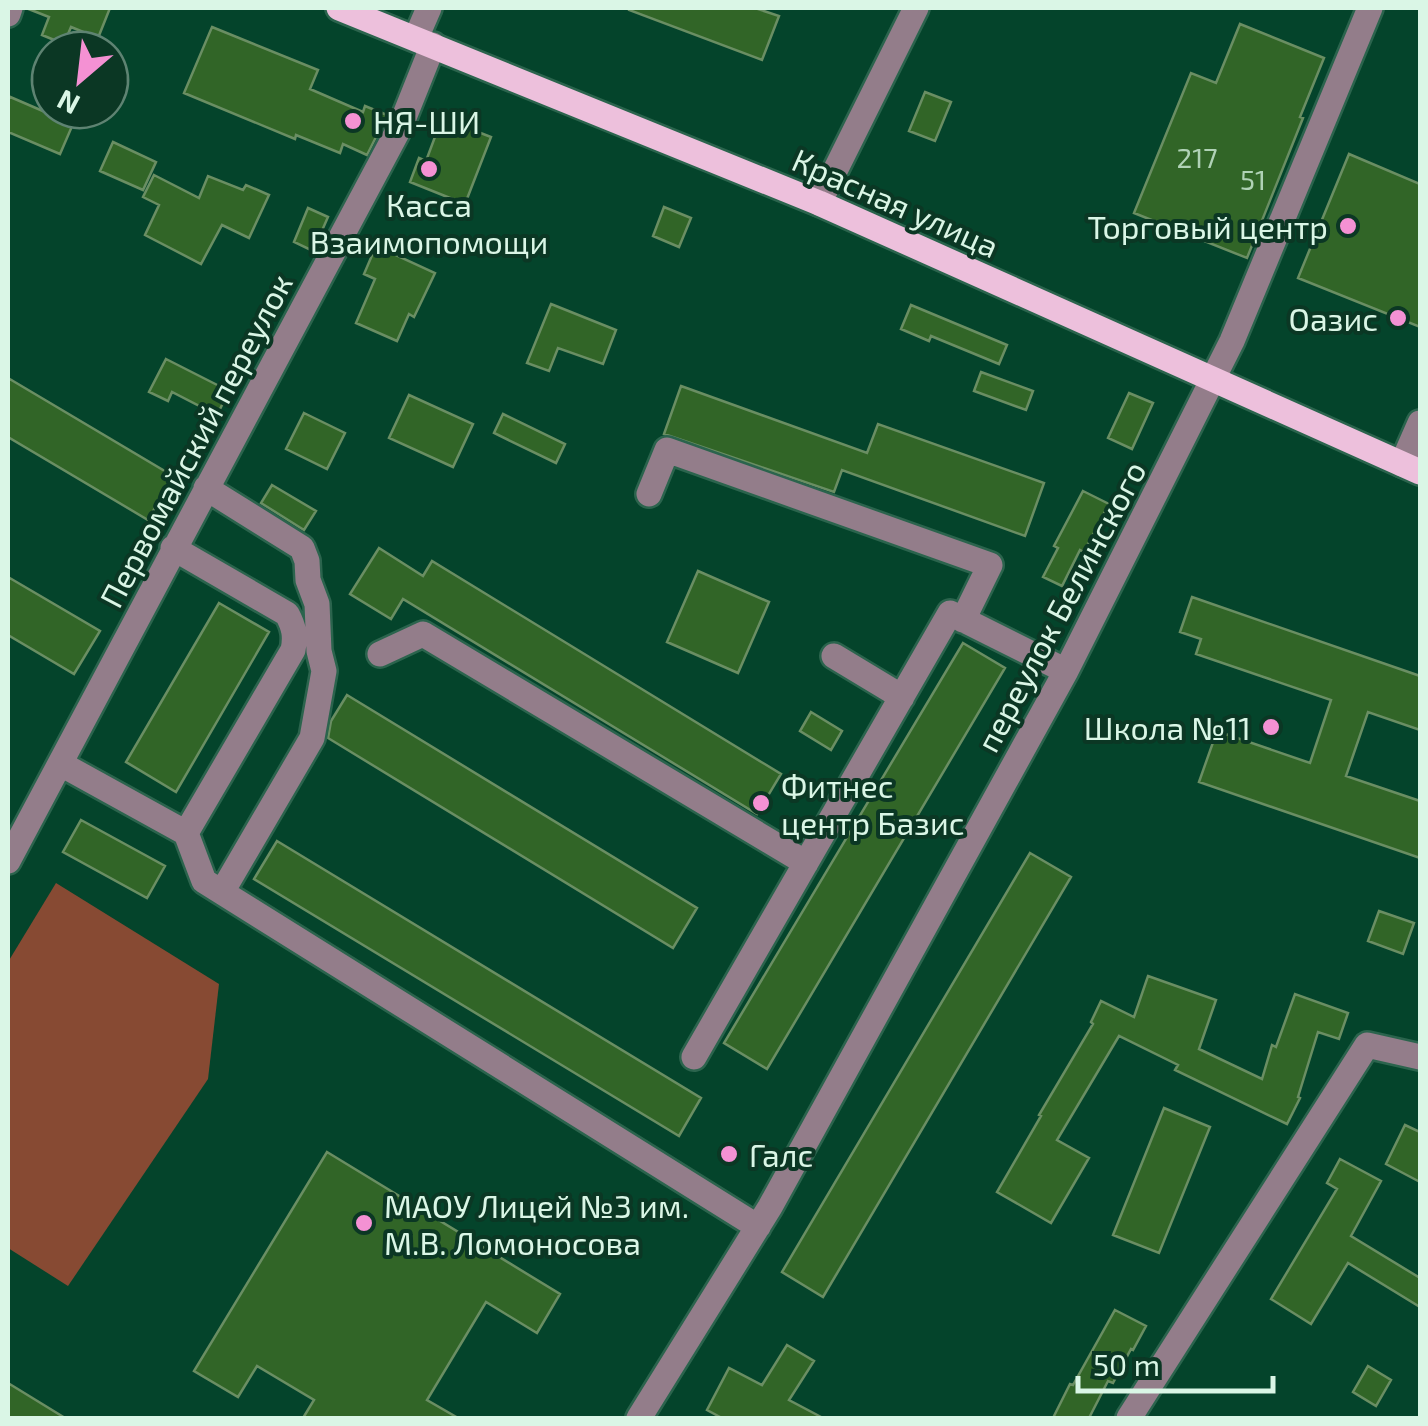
<svg xmlns="http://www.w3.org/2000/svg" width="1428" height="1426" font-family="'Exo 2',sans-serif">
	<style>
		.green { fill: #874a33 }
		.building { fill: #316527; stroke: #6a8e63; stroke-width: 2.5 }
		.lines { fill: none; stroke-linecap: round; stroke-linejoin: round }
		.minor-casing { stroke: #2b644d; stroke-width: 30 }
		.major-casing { stroke: #2b644d; stroke-width: 30 }
		.minor { stroke: #937d8a; stroke-width: 25 }
		.major { stroke: #edc0dc; stroke-width: 25 }
		.poi-dot { fill: #f491d3; stroke: #0b3724; stroke-width: 4 }
		.labels { text-anchor: middle; dominant-baseline: central; stroke-width: 8; stroke-linejoin: round; paint-order: stroke }
		.number-label { font-size: 28px; fill: #b0d2b6 }
		.poi-label { font-size: 32px; fill: #daf6e6; stroke: #0b3724; text-anchor: start }
		.street-label { font-size: 32px; fill: #daf6e6; stroke: #0b3724 }
	</style>
	<rect width="100%" height="100%" fill="#04442b"/>
	<path class="green" d="M56,883l163,101 -11,95 -140,207 -60,-38v-286z"/>
	<path class="building" d="M26,8h84l-12,30 -27,-11 -7,17 -22,-9 7,-18z
		M629,8h126l24,8 -17,44 -133,-50z
		M1240,24l84,34 -24,59 3,1 -56,140 -113,-45 57,-140 25,10z
		M212,27l106,43 -8,19 53,23 2,-6 22,9 -20,40 -24,-11 -3,9 -44,-18 -1,4 -111,-46z
		M925,92l26,10 -16,39 -26,-10z
		M8,96l65,28 -13,30 -52,-22z
		M442,118l49,19 -26,67 -55,-22 9,-24 7,3z
		M113,142l43,20 -13,28 -43,-19z
		M1349,154l71,30v143l-122,-49z
		M154,175l45,23 9,-22 35,14 3,-5 23,10 -20,43 -27,-13 -21,39 -56,-29 14,-30 -16,-8z
		M664,207l27,11 -12,29 -26,-11z
		M308,208l20,9 -15,34 -19,-9z
		M376,246l59,27 -21,44 -5,-3 -12,27 -41,-18 19,-44 -11,-5z
		M551,304l65,26 -13,34 -45,-16 -9,23 -22,-8z
		M911,305l96,40 -8,19 -68,-28 -2,5 -28,-12z
		M166,359l63,32 -12,24 -45,-23 -4,9 -19,-9z
		M981,372l52,19 -7,19 -52,-19z
		M8,378l165,98 -25,44 -140,-83z
		M681,386l186,67 11,-29 166,59 -19,53 -183,-66 -8,22 -170,-58z
		M1129,393l24,10 -21,46 -24,-11z
		M409,395l64,29 -20,43 -64,-29z
		M304,413l41,20 -18,36 -41,-20z
		M503,414l62,30 -9,19 -62,-30z
		M272,485l44,26 -12,19 -43,-27z
		M1083,491l26,13 -25,48 -4,-2 -18,36 -19,-9 15,-29 -4,-2z
		M379,548l44,28 9,-15 349,213 -24,40 -354,-215 -12,20 -41,-25z
		M698,571l71,31 -31,71 -71,-31z
		M8,577l92,54 -26,43 -66,-39z
		M1192,597l228,79v54l-52,-18 -22,64 74,25v57l-221,-76 18,-51 93,32 21,-63 -135,-46 5,-15 -21,-7z
		M219,603l50,29 -93,160 -50,-30z
		M963,643l42,25 -238,401 -43,-26z
		M347,695l350,213 -24,40 -345,-210 3,-17z
		M811,712l31,19 -11,19 -31,-19z
		M81,820l84,46 -18,32 -84,-46z
		M277,841l424,257 -22,38 -425,-257z
		M1030,853l41,24 -248,420 -41,-25z
		M1379,911l35,12 -11,31 -35,-13z
		M1148,976l68,24 -17,49 63,30 10,-34 4,2 19,-53 53,19 -9,26 -21,-7 -20,65 2,1 -13,26 -112,-54 3,-5 -59,-29 -62,104 32,18 -38,65 -54,-31 44,-76 -2,-1 54,-91 -2,-2 10,-21 33,16z
		M1164,1108l46,19 -51,126 -46,-18z
		M1405,1125l15,7v50l-34,-18z
		M327,1152l233,142 -23,39 -51,-31 -59,98 31,18h-155l11,-18 -57,-34 -19,31 -44,-26z
		M1340,1159l41,22 -30,55 69,42v29l-72,-44 -37,61 -40,-25 66,-110 -10,-6z
		M1115,1310l31,16 -13,24 -2,-1 -18,34 -5,-2 -19,37h-36l17,-34 3,1z
		M787,1345l27,16 -25,39 34,18h-101l-15,-8 22,-42 33,17z
		M1368,1366l23,14 -15,26 -23,-14z
		M8,1383l57,35h-57z"/>
	<g class="lines">
		<g class="minor-casing">
			<path id="minor" d="M8,14l2,-6
				M416,38l13,-30
				M819,203l97,-195
				M1402,464l18,-41
				M206,488l96,60 5,13 1,19 9,24 2,47 5,20 -12,67 -90,154
				M649,494l18,-44 323,115 -27,55
				M173,548l114,66c7,13 9,22 6,36l-107,183
				M380,654l43,-20 383,229
				M834,656l68,41
				M61,764l125,69 18,48 554,346
				M8,861l393,-736 32,-80
				M694,1057l256,-444 116,58
				M639,1418l131,-211 296,-536 166,-330 138,-333
				M1129,1418l238,-373 53,12"/>
		</g>
		<g class="major-casing">
			<path id="major" d="M339,8l480,195 601,269"/>
		</g>
		<use href="#minor" class="minor"/>
		<use href="#major" class="major"/>
	</g>
	<g class="poi-dot">
		<circle cx="353" cy="121" r="10"/>
		<circle cx="429" cy="169" r="10"/>
		<circle cx="1348" cy="226" r="10"/>
		<circle cx="1398" cy="318" r="10"/>
		<circle cx="1271" cy="727" r="10"/>
		<circle cx="761" cy="803" r="10"/>
		<circle cx="729" cy="1154" r="10"/>
		<circle cx="364" cy="1223" r="10"/>
	</g>
	<g class="labels">
		<g class="number-label">
			<text x="1197" y="157">217</text>
			<text x="1253" y="179">51</text>
		</g>
		<g class="poi-label">
			<text x="373" y="121">НЯ-ШИ</text>
			<text x="429" y="204" text-anchor="middle">Касса<tspan x="429" dy="37">Взаимопомощи</tspan></text>
			<text x="1328" y="226" text-anchor="end">Торговый центр</text>
			<text x="1378" y="318" text-anchor="end">Оазис</text>
			<text x="1251" y="727" text-anchor="end">Школа №11</text>
			<text x="781" y="785">Фитнес<tspan x="781" dy="37">центр Базис</tspan></text>
			<text x="749" y="1154">Галс</text>
			<text x="384" y="1205">МАОУ Лицей №3 им.<tspan x="384" dy="37">М.В. Ломоносова</tspan></text>
		</g>
		<g class="street-label">
			<text transform="translate(896 202) rotate(24)">Красная улица</text>
			<text transform="translate(195 440) rotate(-62)">Первомайский переулок</text>
			<text transform="translate(1060 606) rotate(-62)">переулок Белинского</text>
		</g>
	</g>
	<rect width="1428" height="1426" fill="none" stroke="#daf6e6" stroke-width="20"/>
	<g transform="translate(80 80) rotate(208)"><circle r="48" fill="#0b3724" stroke="#5e8372" stroke-width="2.5"/>
	<path d="M0-8L18 38L0 25L-18 38Z" fill="#f491d3"/>
	<text y="-15" font-size="28" font-weight="bold" text-anchor="middle" fill="#daf6e6">N</text>
	</g>
	<path d="M1078 1376v15h195v-15" fill="none" stroke="#daf6e6" stroke-width="5"/>
	<text x="1093" y="1376" font-size="30" fill="#daf6e6" stroke="#0b3724" stroke-width="8" paint-order="stroke">50 m</text>
</svg>
